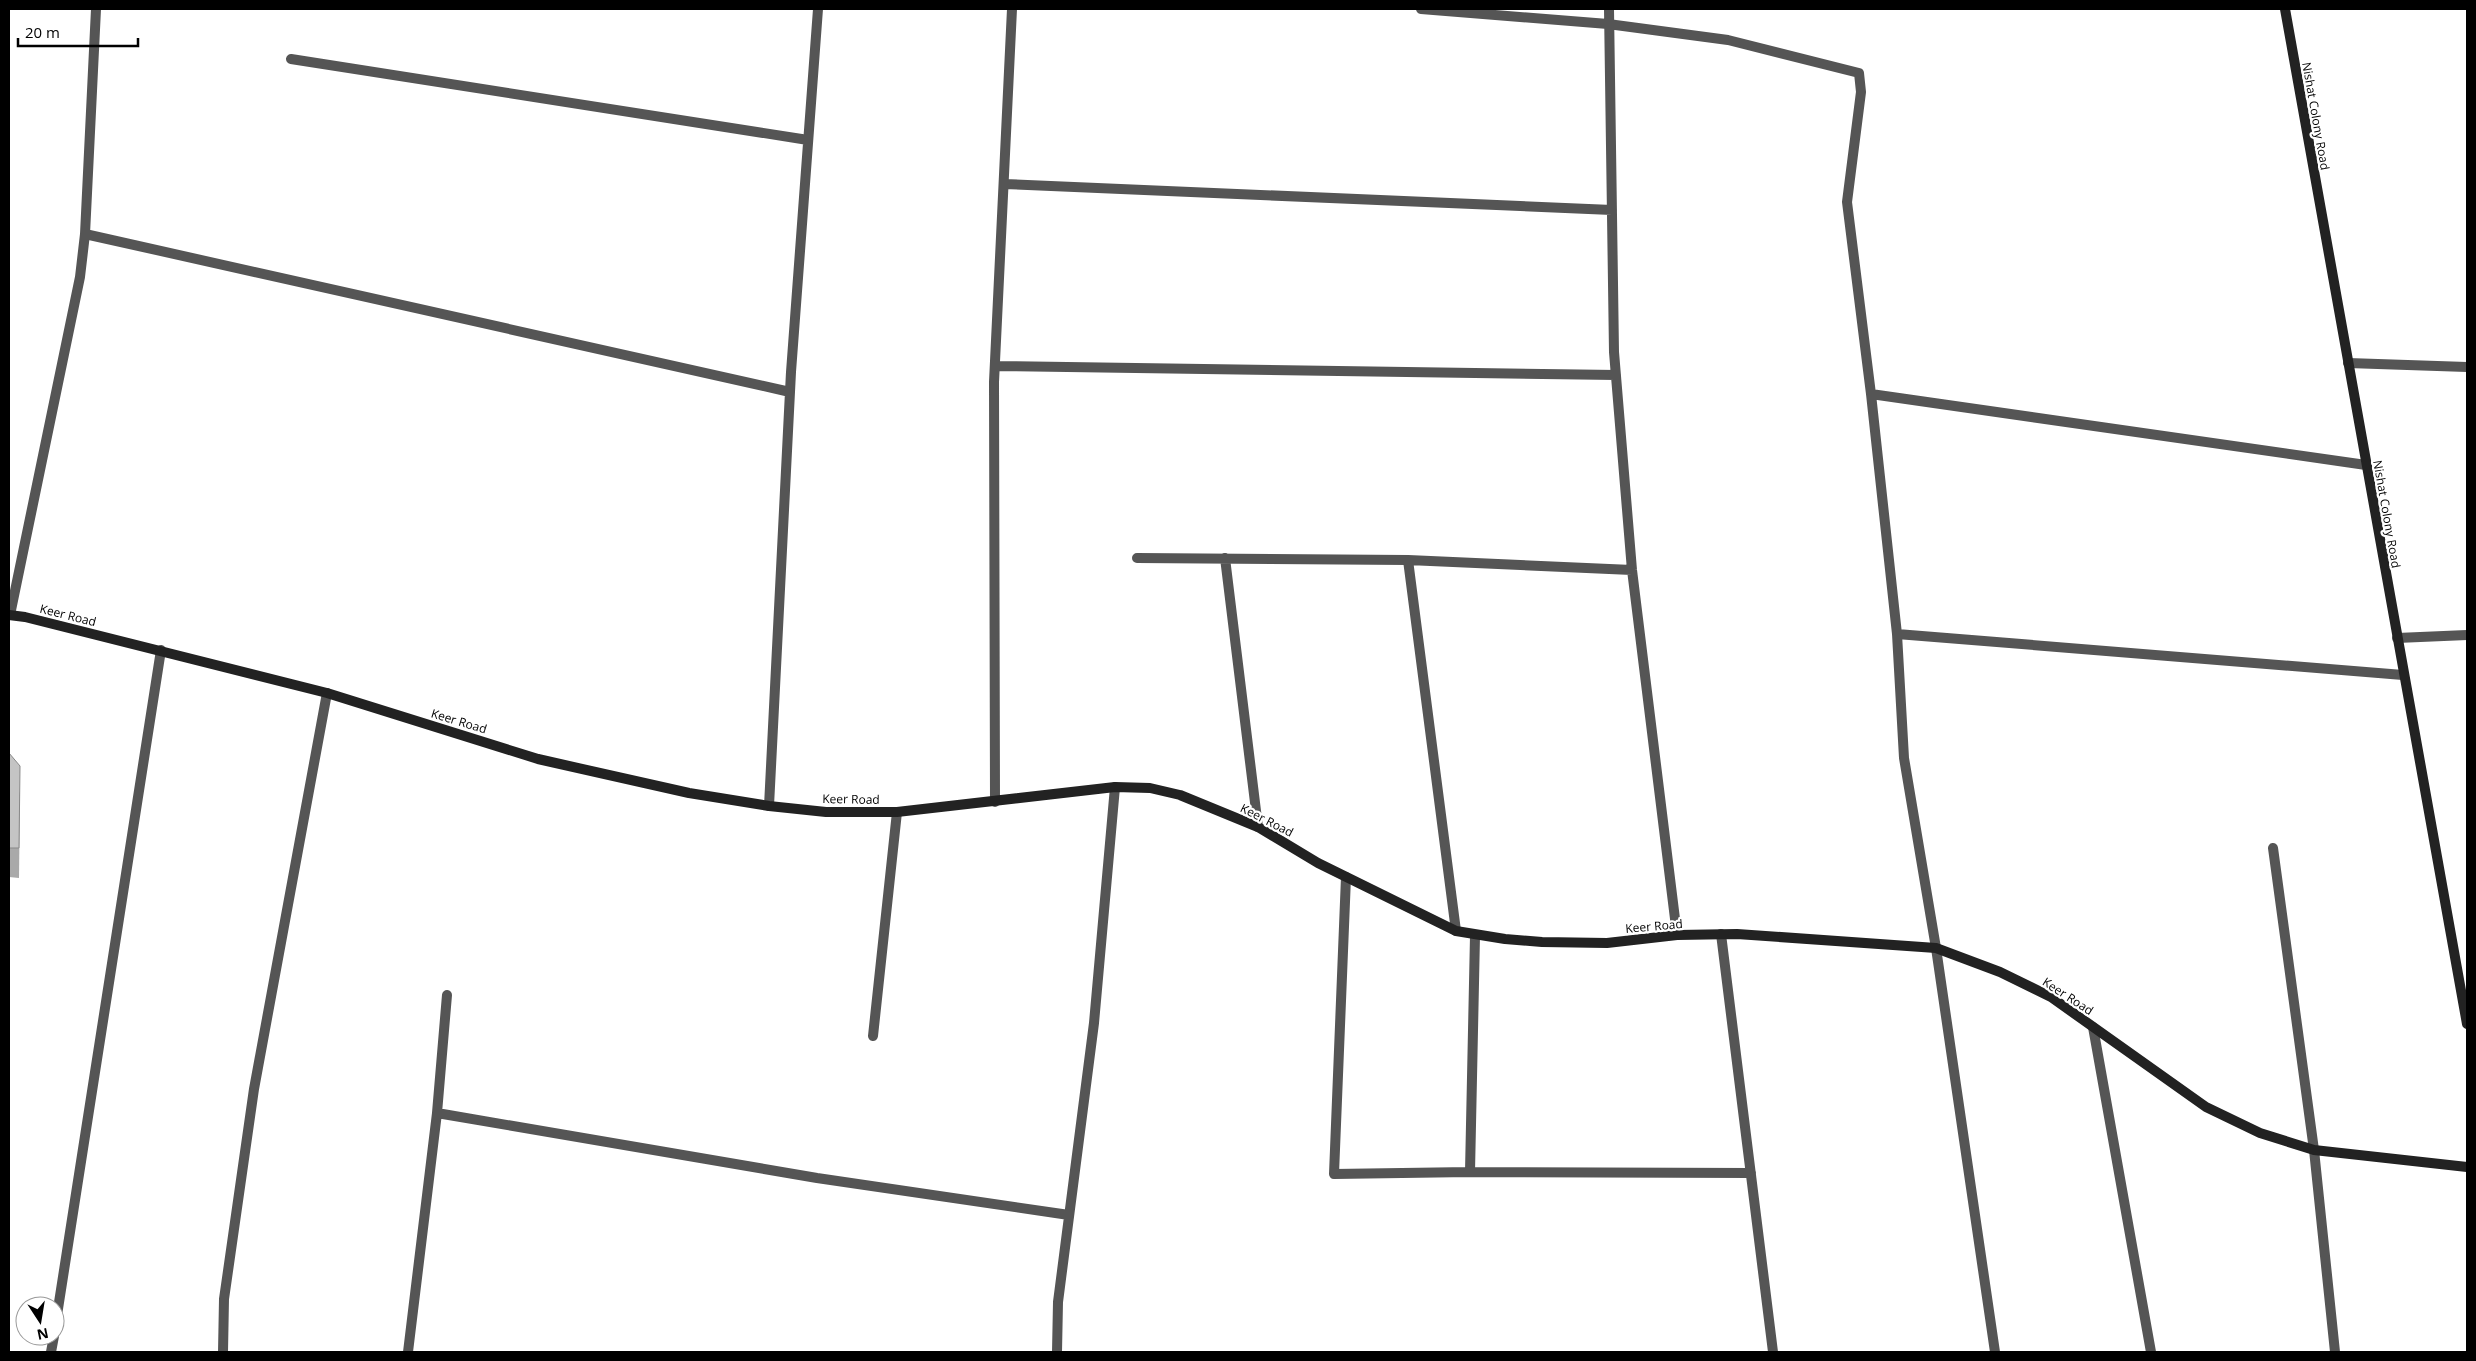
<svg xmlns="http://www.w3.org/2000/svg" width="2476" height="1361" font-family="'Open Sans',sans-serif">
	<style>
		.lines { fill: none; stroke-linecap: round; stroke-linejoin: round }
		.street { stroke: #555; stroke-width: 10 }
		.secondary { stroke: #222; stroke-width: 10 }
		.wall { fill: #a9a9a9 }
		.building { fill: #c4c4c4; stroke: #898989 }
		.labels { text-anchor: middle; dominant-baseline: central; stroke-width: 4.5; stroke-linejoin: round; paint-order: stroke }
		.street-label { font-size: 12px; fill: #000; stroke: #fff }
	</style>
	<rect width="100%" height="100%" fill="#fff"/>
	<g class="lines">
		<path class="street" d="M1421,9l187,15 120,16 131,33 2,19 -14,110 24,192
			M1609,9l5,343 18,218 45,365
			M291,59l517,81
			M1004,184l608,26
			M85,234l705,158
			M2348,363l119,4
			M995,366l621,9
			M1137,558l271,2 48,371
			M1225,558l33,269
			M1408,560l224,10
			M10,615l70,-338 5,-43 11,-225
			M1897,634l-26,-240 495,71
			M2397,638l70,-3
			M995,802l-1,-420 18,-373
			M769,806l22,-434 27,-363
			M2273,848l41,302 21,202
			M1346,877l-12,297 136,-2
			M1721,934l52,418
			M1475,936l-5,236 281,1
			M2093,1027l58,325
			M873,1036l24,-224
			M437,1113l10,-118
			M55,1328l106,-678
			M51,1352l3,-16
			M223,1352l1,-53 30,-210 73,-396
			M408,1352l29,-239 380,65 252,37
			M1057,1352l1,-50 36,-279 21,-236
			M1995,1352l-59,-404 -32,-190 -7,-124 506,41"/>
		<path class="secondary" d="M2285,9l182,1015
			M9,615l16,2 302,76 211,66 151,34 80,13 57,6h71l218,-25 35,1 30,7 78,32 60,36 138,68 49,8 37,3 65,1 70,-8 60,-1 199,14 64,24 51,25 155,110 54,26 54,17 153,17"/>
	</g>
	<path class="wall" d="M9,753l11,42 -1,83 -10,-1z"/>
	<path class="building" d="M9,753l11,13 -1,82h-10z"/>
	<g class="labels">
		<g class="street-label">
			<text transform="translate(2316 116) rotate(80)">Nishat Colony Road</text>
			<text transform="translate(2387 514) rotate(80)">Nishat Colony Road</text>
			<text transform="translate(68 615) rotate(14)">Keer Road</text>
			<text transform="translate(459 721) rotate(17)">Keer Road</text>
			<text transform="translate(851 799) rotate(1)">Keer Road</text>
			<text transform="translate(1267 820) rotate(27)">Keer Road</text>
			<text transform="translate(1654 926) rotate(-5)">Keer Road</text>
			<text transform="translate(2068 996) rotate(33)">Keer Road</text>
		</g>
	</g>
	<rect width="2476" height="1361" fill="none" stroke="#000000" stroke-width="20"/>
	<g transform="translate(40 1321) rotate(168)"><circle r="24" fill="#ffffff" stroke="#999999"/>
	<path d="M0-4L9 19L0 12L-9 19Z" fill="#000000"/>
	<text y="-8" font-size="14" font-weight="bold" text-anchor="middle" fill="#000000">N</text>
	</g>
	<path d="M18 38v8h120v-8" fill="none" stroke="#000000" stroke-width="2.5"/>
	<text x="25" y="38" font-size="15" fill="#000000" stroke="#ffffff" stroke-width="4" paint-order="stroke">20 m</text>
</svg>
